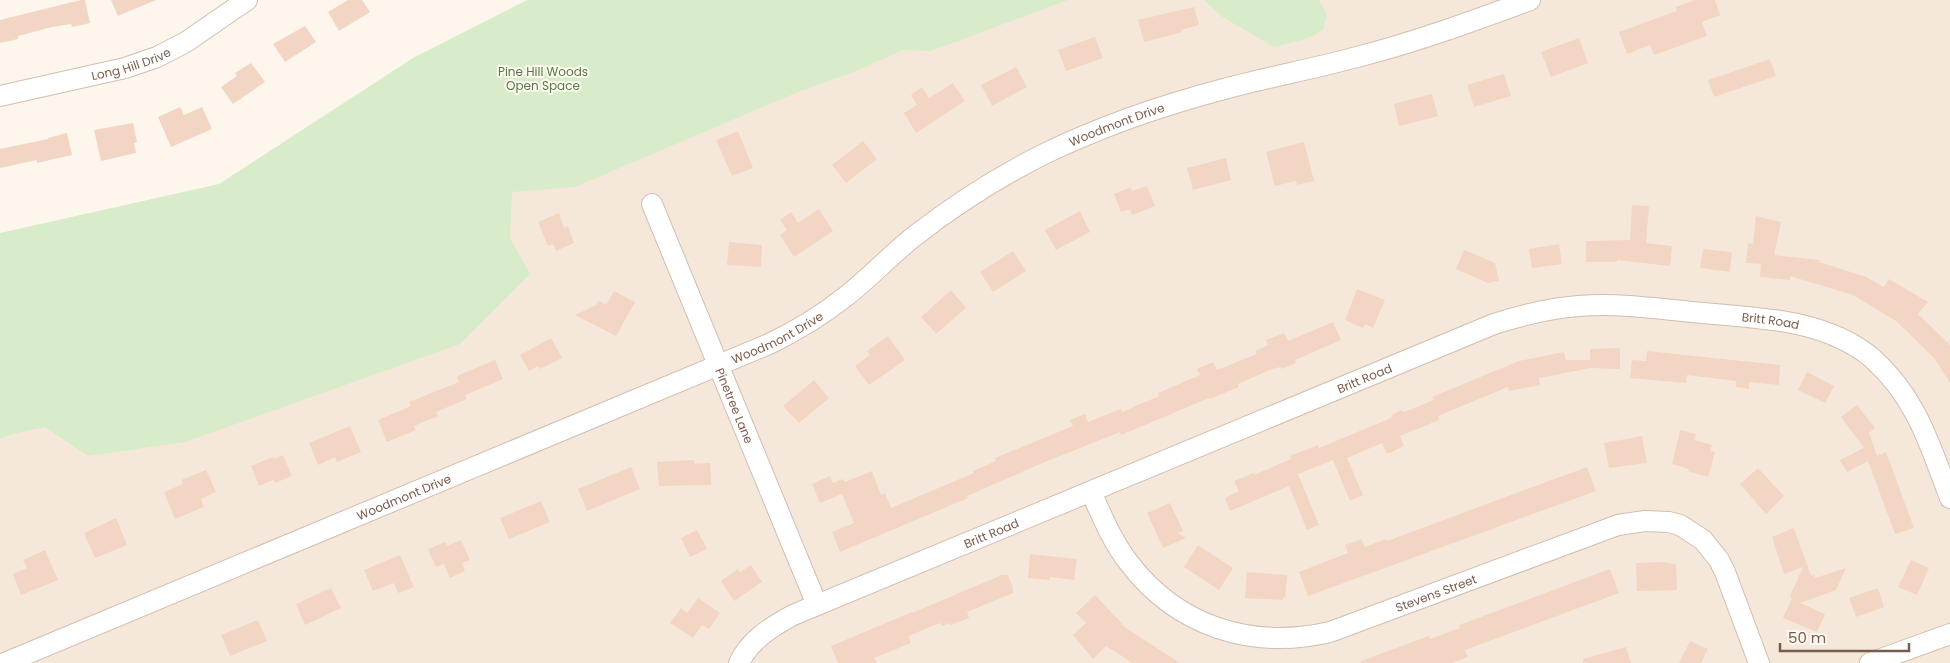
<svg xmlns="http://www.w3.org/2000/svg" width="1950" height="663" font-family="Poppins,sans-serif">
	<style>
		.residential { fill: #f5e8da }
		.green { fill: #d8ecc9 }
		.building { fill: #f3d5c3 }
		.lines { fill: none; stroke-linecap: round; stroke-linejoin: round }
		.minor-casing { stroke: #d1beb0; stroke-width: 22 }
		.minor { stroke: #fff; stroke-width: 20 }
		.labels { text-anchor: middle; dominant-baseline: central; stroke-width: 4; stroke-linejoin: round; paint-order: stroke }
		.street-label { font-size: 12px; fill: #7a5c4d; stroke: #fffaf3 }
		.park-label { font-size: 12px; fill: #537a41; stroke: #fffaf3 }
	</style>
	<rect width="100%" height="100%" fill="#fdf6ec"/>
	<path class="residential" d="M928,0h1022v663h-1950v-277z"/>
	<path class="green" d="M527,0h541l-137,51 -28,-1 -49,22 -56,20 -223,95 -63,5 -2,46 20,36 -70,70 -275,98 -97,14 -43,-29 -32,7 -13,5v-206l219,-49 194,-126z
		M1204,0h115l8,14 -4,16 -17,9 -32,8 -53,-31z"/>
	<path class="building" d="M81,0h4l5,23 -18,4 -1,-3 -19,3 -34,9v3l-18,4v-23z
		M111,0h45l-38,16z
		M348,0h14l8,12 -31,19 -11,-19z
		M1696,0h19l5,15 -18,7 5,14 -53,19 -4,-10 -23,9 -8,-22 58,-21 -1,-4z
		M1194,7l5,18 -18,5 1,2 -38,10 -6,-22z
		M305,26l11,16 -31,20 -12,-18z
		M1095,37l8,21 -37,13 -8,-21z
		M1579,38l9,25 -37,14 -10,-25z
		M1770,59l6,17 -62,21 -6,-17z
		M251,63l14,19 -32,22 -12,-17 16,-11 -2,-3z
		M1016,67l11,20 -35,19 -11,-21z
		M1504,74l7,22 -37,11 -7,-22z
		M953,83l12,18 -49,32 -12,-20 13,-8 -6,-10 11,-8 7,11z
		M1432,94l6,22 -39,10 -5,-22z
		M180,107l4,8 18,-8 10,22 -41,18 -13,-30z
		M133,123l4,19 -3,1 2,10 -35,8 -7,-31z
		M738,131l15,37 -21,8 -16,-36z
		M67,133l5,22 -35,8v-3l-37,8v-19l48,-10v-1z
		M863,141l14,18 -31,24 -14,-18z
		M1304,142l10,39 -17,4 -1,-4 -21,5 -9,-34z
		M1226,158l5,22 -38,10 -6,-22z
		M1147,186l8,20 -23,9 -2,-6 -9,3 -7,-18 17,-7 1,4z
		M1632,205l17,1 -3,37 26,3 -2,20 -53,-6v2h-31v-21l44,-1z
		M819,209l14,22 -39,26 -14,-22 7,-5 -7,-10 11,-8 7,11z
		M1080,211l10,21 -34,18 -11,-20z
		M559,213l5,15 4,-2 6,17 -18,8 -3,-7 -5,2 -10,-24z
		M1756,216l25,6 -7,33 46,5 -1,2 47,15 18,10 5,-8 39,23 -10,12 32,31v38l-15,-24 -39,-38 -43,-26 -63,-19v4l-30,-3 1,-13 -15,-1 2,-20 5,1z
		M729,242l33,3 -1,22 -34,-2z
		M1559,244l3,20 -30,4 -3,-19z
		M1703,249l29,3 -2,20 -30,-4z
		M1464,250l31,13 4,18 -11,2 -32,-14z
		M1013,251l13,20 -33,21 -13,-20z
		M1357,289l28,11 -12,28 -8,-4 -2,4 -18,-8z
		M951,290l15,18 -30,26 -15,-17z
		M614,291l21,11 -19,34 -41,-21 21,-10 3,-4 7,4z
		M1333,322l8,18 -46,20 1,3 -15,6v-2l-9,2 -34,15 1,3 -29,12 -1,-1 -88,37 -1,-3 -80,32 -73,32 1,2 -128,54 -8,-20 22,-9 -12,-29 -22,9 -8,-19 18,-8 3,7 10,-4 2,3 27,-11 9,24 4,-2 6,15 83,-35 -1,-2 23,-10 -1,-3 78,-32 -3,-6 15,-6 3,8 33,-13 1,3 37,-16 -1,-3 42,-18 -3,-6 16,-7 4,8 40,-16 -2,-3 13,-6 -2,-5 18,-7 4,8z
		M888,336l17,24 -36,25 -14,-19 15,-11 -3,-4z
		M551,338l11,20 -22,11 -2,-3 -9,5 -9,-16z
		M1620,348v21l-30,-1 -51,10 1,7 -31,6 -1,-4 -70,29 1,4 -39,16 4,10 -17,8 -5,-11 -35,15 16,37 -13,6 -17,-41 -35,14 21,51 -12,5 -18,-44 -59,25 -5,-13 14,-7 -5,-10 20,-8v2l37,-16 -1,-3 18,-7 10,-4 1,3 72,-30 2,-4 9,-4 2,2 30,-12 -2,-3 87,-36 45,-9 2,8h24v-11z
		M1647,351l133,14 -1,20 -30,-3v7l-13,-2v-6l-49,-6 -1,8 -56,-5 2,-18 14,1z
		M495,360l8,19 -38,16 2,4 -31,13 2,4 -24,10 2,4 -29,12 -9,-22 33,-14 -2,-4 50,-20 -2,-6z
		M1807,372l27,14 -9,17 -27,-13z
		M814,380l15,18 -30,25 -16,-17z
		M1857,405l18,23 -6,5 8,23 9,-4 28,76 -19,6 -27,-73 -21,11 -7,-12 24,-12 -23,-31z
		M350,426l11,26 -24,10 -2,-5 -17,8 -9,-22z
		M1680,430l16,4 -2,6 18,5 -2,6 5,1 -7,25 -20,-6 1,-2 -17,-5z
		M1642,436l5,27 -38,5 -5,-25z
		M283,455l9,21 -17,7 -2,-3 -14,6 -8,-20 22,-9 1,2z
		M694,460l1,4 15,-1 1,22 -52,1 -2,-24z
		M631,467l9,22 -53,22 -9,-22z
		M1587,467l9,24 -288,105 -9,-24 49,-19 -3,-8 17,-6 3,8 21,-8 1,2z
		M1758,468l26,28 -18,18 -26,-30z
		M206,470l10,22 -15,7 3,8 -29,12 -11,-27 19,-8 -2,-4z
		M541,501l9,21 -41,17 -9,-21z
		M1170,503l13,28 -5,2 8,5 -23,10 -16,-35z
		M116,518l11,27 -32,13 -11,-25z
		M1794,528l17,48 3,-1 1,3 31,-10 -10,22 -36,13 25,11 -8,18 -34,-14 9,-20 -2,-2 13,-29 -19,7 -12,-37z
		M697,530l10,19 -17,8 -9,-19z
		M461,540l9,20 -8,3 3,8 -15,7 -6,-14 -8,3 -8,-18 17,-7 2,4z
		M1198,545l35,23 -14,22 -35,-23z
		M45,550l13,30 -37,15 -8,-21 14,-6 -4,-8z
		M1030,554l47,5 -3,21 -24,-3 -1,3 -21,-2z
		M400,555l14,32 -16,6 -4,-10 -21,8 -9,-21z
		M1911,560l18,8 -12,27 -19,-8z
		M1662,562l14,2 1,26 -40,1 -1,-28z
		M751,565l11,17 -28,19 -13,-20 17,-12 2,3z
		M1610,569l9,24 -154,57 3,7 -17,6h-89l-1,-2 68,-25 1,3 30,-11 -1,-3z
		M1247,572l40,3 -2,23h-2v2l-38,-2z
		M1002,575h6l5,13v5l-46,19 2,6 -18,7 -1,-2 -8,3 -2,-3 -32,13 3,7 -37,15 3,5h-39l-7,-17 81,-34v1z
		M331,588l10,20 -36,17 -9,-21z
		M1878,588l6,19 -28,10 -7,-19z
		M1095,595l31,33 54,35h-47l-27,-17 -13,13 -20,-24 13,-12 -10,-10z
		M698,598l22,15 -11,16 -7,-4 -9,13 -23,-15 11,-15 6,5z
		M258,620l9,21 -37,15 -9,-21z
		M1690,641l18,8 -7,14h-22z
		M1626,647l5,16h-48v-4z"/>
	<g class="lines">
		<g class="minor-casing">
			<g id="minor">
				<path id="s1" d="M0,96l125,-28 32,-11 29,-15 61,-42"/>
				<path id="s2" d="M652,204l165,401"/>
				<path id="s3" d="M1091,492c11,24 21,49 38,71 49,64 123,87 201,69l288,-107 27,-4 24,1 11,3 23,15 16,20 6,12 34,91"/>
				<path id="s4" d="M5,663l764,-319c27,-13 52,-28 76,-47 23,-18 44,-40 67,-59 41,-32 86,-61 132,-84 58,-28 119,-49 180,-65 44,-12 89,-20 133,-32 59,-15 116,-36 173,-57"/>
				<path id="s5" d="M739,663c11,-23 32,-36 54,-48l701,-291c28,-9 56,-16 85,-18 38,-3 75,2 113,6 60,6 131,5 180,46 44,39 58,87 78,140"/>
				<path d="M1870,663l80,-29"/>
			</g>
		</g>
		<use href="#minor" class="minor"/>
	</g>
	<g class="labels">
		<g class="street-label">
			<text stroke="none"><textPath href="#s1" startOffset="135">Long Hill Drive</textPath></text>
			<text stroke="none"><textPath href="#s4" startOffset="1242">Woodmont Drive</textPath></text>
			<text stroke="none"><textPath href="#s5" startOffset="1112">Britt Road</textPath></text>
			<text stroke="none"><textPath href="#s4" startOffset="838">Woodmont Drive</textPath></text>
			<text stroke="none"><textPath href="#s5" startOffset="692">Britt Road</textPath></text>
			<text stroke="none"><textPath href="#s2" startOffset="218">Pinetree Lane</textPath></text>
			<text stroke="none"><textPath href="#s4" startOffset="432">Woodmont Drive</textPath></text>
			<text stroke="none"><textPath href="#s5" startOffset="288">Britt Road</textPath></text>
			<text stroke="none"><textPath href="#s3" startOffset="419">Stevens Street</textPath></text>
		</g>
		<g class="park-label">
			<text x="543" y="71">Pine Hill Woods<tspan x="543" dy="14">Open Space</tspan></text>
		</g>
	</g>
	<path d="M1780 643v8h129v-8" fill="none" stroke="#7a5c4d" stroke-width="2.5"/>
	<text x="1788" y="643" font-size="15" fill="#7a5c4d" stroke="#fffaf3" stroke-width="4" paint-order="stroke">50 m</text>
</svg>
